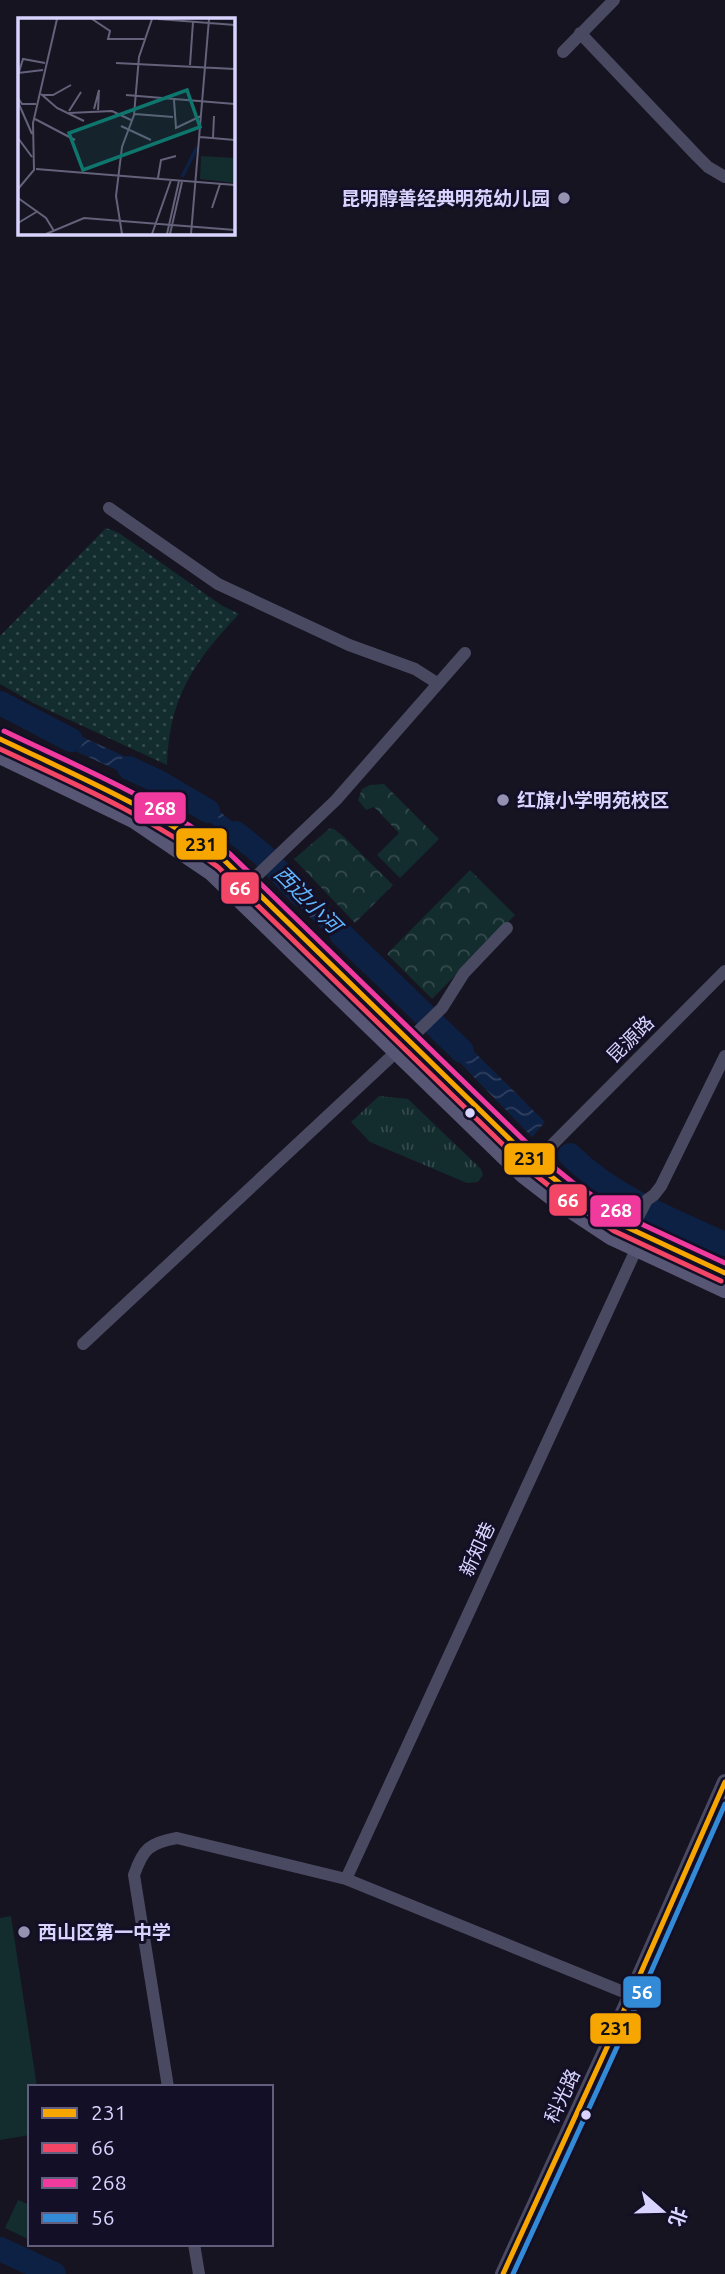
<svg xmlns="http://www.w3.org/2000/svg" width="725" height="2274" font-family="Ubuntu,'Noto Sans SC',sans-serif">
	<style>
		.grass { fill: url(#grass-tufts) }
		.forest { fill: url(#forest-crowns) }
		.park { fill: url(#park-dots) }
		.pitch { fill: #132c2d }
		.water { fill: url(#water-waves) }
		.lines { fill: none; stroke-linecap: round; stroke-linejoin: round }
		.river { stroke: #0d2144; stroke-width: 24 }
		.minor { stroke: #4a4962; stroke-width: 12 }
		.tertiary { stroke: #4a4962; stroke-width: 16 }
		.secondary { stroke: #575674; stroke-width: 18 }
		.bus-1-casing { stroke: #130f26; stroke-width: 10 }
		.bus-2-casing { stroke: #130f26; stroke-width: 10 }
		.bus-3-casing { stroke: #130f26; stroke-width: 10 }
		.bus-4-casing { stroke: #130f26; stroke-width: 10 }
		.bus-1 { stroke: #f7a600; stroke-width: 5 }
		.bus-2 { stroke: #f34667; stroke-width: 5 }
		.bus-3 { stroke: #f13a9d; stroke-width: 5 }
		.bus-4 { stroke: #338bd7; stroke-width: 5 }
		.poi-dot { fill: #9591b1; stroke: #130f26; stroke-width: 2.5 }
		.bus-dot { fill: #d9d4ff; stroke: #130f26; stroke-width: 2.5 }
		.labels { text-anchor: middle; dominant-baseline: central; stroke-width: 6; stroke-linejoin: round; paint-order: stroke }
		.poi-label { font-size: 19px; font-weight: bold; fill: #d9d4ff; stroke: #130f26; text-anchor: start }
		.street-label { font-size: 19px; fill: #d9d4ff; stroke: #130f26 }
		.water-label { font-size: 21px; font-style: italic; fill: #62b6ff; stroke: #130f26 }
		.inset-river { fill: none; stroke: #0d2144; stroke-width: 3.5 }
		.inset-road { fill: none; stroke: #64617a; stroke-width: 2 }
		.view { fill: #0f766e; fill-opacity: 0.15; stroke: #0f766e; stroke-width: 3.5 }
		.inset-edge { fill: none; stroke: #d9d4ff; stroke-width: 3.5 }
		.line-badge { stroke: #130f26; stroke-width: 2.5 }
		.badge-label { font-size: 19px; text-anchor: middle; font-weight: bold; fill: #fff }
		.pale-badge-label { font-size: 19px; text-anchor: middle; font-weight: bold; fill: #111 }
	</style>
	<defs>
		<pattern id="grass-tufts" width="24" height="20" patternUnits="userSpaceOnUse" patternTransform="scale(1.75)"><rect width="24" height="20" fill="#132c2d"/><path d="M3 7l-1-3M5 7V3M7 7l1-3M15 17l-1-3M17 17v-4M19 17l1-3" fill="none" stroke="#354a4c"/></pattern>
		<pattern id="forest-crowns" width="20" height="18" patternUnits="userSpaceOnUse" patternTransform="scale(1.75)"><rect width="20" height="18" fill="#132c2d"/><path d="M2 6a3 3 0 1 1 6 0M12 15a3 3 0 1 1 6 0" fill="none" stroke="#354a4c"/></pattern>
		<pattern id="park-dots" width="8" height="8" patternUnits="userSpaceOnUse" patternTransform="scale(1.75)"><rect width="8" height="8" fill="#132c2d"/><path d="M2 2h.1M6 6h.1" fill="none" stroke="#354a4c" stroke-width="1.8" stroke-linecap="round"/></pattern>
		<pattern id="water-waves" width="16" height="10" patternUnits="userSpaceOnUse" patternTransform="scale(1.75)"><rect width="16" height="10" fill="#0d2144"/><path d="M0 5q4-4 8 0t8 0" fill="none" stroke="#304060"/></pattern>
	</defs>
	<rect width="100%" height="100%" fill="#161421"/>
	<path class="grass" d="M379,1096l29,3 73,70 2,6 -5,7 -11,1 -97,-41 -19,-20z"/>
	<path class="forest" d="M384,784l55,55 -39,39 -23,-23 22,-22 -25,-26 -8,3 -8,-10 4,-11 8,-4z
		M330,828l4,1 9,7 50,49 -38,38 -61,-64z
		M470,870l45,45 -83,84 -45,-45z"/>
	<path class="park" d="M106,528l13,5 102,72 18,9c-45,48 -70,83 -72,151l-132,-61 -35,-20v-48z"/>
	<path class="pitch" d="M11,1916l26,171h-7v48l-30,5v-222z
		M18,2200l12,5v35l-25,-12z"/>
	<path class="water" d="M0,693l23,13 -7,16 -16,-9z
		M43,719l120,55 -6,14 -120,-54z
		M183,787l35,23 49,40 -10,10 -56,-45 -23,-13z
		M285,867l87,85 -14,13 -87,-87z
		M383,962l48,46 -14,14 -45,-46z
		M446,1024l99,98 -13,15 -99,-102z
		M574,1152l18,15 47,28 -9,14 -46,-31 -20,-16z
		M657,1206l68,30v16l-77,-34z"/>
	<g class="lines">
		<path class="river" d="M0,703l71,37
			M129,768l30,14 49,29
			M236,833l27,22 38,40
			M342,935l120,116
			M570,1155c43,42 101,65 155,89
			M0,2249l54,25"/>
		<path class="minor" d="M580,33l117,123 11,11 17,10
			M563,52l51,-52
			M109,508l109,76 131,61 66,24 22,14
			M245,887l91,-87 129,-147
			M529,1168l196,-197
			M628,1236l19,-36 7,-5 7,-9 64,-130
			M83,1344l326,-304 33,-32 22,-35 43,-45
			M346,1879l294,-638
			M168,2087l-34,-212c9,-26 15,-32 43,-37l169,41 285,116
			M194,2244l5,30"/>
		<path class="tertiary" d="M503,2274l128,-279 94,-213"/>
		<path class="secondary" d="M0,739l149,71 43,26 32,24 310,303 33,26 51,34 107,50
			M0,755l135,65 77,52 311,302 35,27 53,35 114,53"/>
		<g class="bus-1-casing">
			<path id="bus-1" d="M0,739c77,37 155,70 224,121l310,303 33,26 51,34 107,50
				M503,2274l128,-279 94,-213"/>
		</g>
		<g class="bus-2-casing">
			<path id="bus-2" d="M0,749c75,35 151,68 218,118l311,303 33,26 52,35 107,50"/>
		</g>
		<g class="bus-3-casing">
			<path id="bus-3" d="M4,731c77,37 158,70 226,123l310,302 32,26 50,33 103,48"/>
		</g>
		<g class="bus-4-casing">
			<path id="bus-4" d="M513,2274l126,-275 86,-195"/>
		</g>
		<use href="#bus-1" class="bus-1"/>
		<use href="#bus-2" class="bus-2"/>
		<use href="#bus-3" class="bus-3"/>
		<use href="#bus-4" class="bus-4"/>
	</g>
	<g class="poi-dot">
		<circle cx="564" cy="198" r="7"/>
		<circle cx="503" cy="800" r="7"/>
		<circle cx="24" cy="1932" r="7"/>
	</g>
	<g class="bus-dot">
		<circle cx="470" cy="1113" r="6"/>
		<circle cx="586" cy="2115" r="6"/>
	</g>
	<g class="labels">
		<g class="poi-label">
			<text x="550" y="198" text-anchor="end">昆明醇善经典明苑幼儿园</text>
			<text x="517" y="800">红旗小学明苑校区</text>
			<text x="38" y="1932">西山区第一中学</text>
		</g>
		<g class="street-label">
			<text transform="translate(630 1039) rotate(-45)">昆源路</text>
			<text transform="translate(477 1549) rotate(-65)">新知巷</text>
			<text transform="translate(562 2096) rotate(-65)">科光路</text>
		</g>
		<g class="water-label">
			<text transform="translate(308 899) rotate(45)">西边小河</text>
		</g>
	</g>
	<g transform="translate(18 18)">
		<rect width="217" height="217" fill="#161421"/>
		<path d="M183,138l34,2 -1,25 -34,-4z" fill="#132c2d"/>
		<path class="inset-river" d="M164,159l15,-30"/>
		<path class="inset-road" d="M74,1l18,12 -2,8h36M140,1l77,6M98,45l119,6M172,47l3,-43M1,54l4,-13 22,4M0,55l25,-3M23,76l16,14 27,13M25,77h10l18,-10M108,77l109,9M0,80l4,6h14M156,82l2,28 25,-12M0,84l14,32M76,91l5,-19 -1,20M51,93l12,-19M51,95l43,-2 19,9M117,96l38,3M17,101l40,21M103,108l30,14M182,119l35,3M0,120l14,19M195,120l1,-22M18,151l199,16M140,160l3,-18 15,-4M0,171l16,-19 -1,-47 24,-104M0,180l28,20 8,13M194,190l8,-24M0,205l20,-12M28,216l38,-16 151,12M104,216l-6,-38 6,-49 12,-32 5,-58 13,-38M134,216l19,-54M149,216l12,-53M152,216l12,-52M173,216l18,-215"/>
		<path class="view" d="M169,72l13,37 -117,43 -14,-37z"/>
		<rect width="217" height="217" class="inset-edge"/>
	</g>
	<g class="line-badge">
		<rect x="133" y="791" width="54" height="34" rx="7" fill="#f13a9d"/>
		<rect x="175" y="827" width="53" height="34" rx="7" fill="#f7a600"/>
		<rect x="220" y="871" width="40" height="34" rx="7" fill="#f34667"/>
		<rect x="503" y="1142" width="53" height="34" rx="7" fill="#f7a600"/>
		<rect x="548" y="1183" width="40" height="34" rx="7" fill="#f34667"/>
		<rect x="589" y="1194" width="53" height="34" rx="7" fill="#f13a9d"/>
		<rect x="622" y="1975" width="40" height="34" rx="7" fill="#338bd7"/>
		<rect x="589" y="2012" width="53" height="33" rx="7" fill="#f7a600"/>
	</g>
	<g class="badge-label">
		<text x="160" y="815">268</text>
		<text x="240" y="895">66</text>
		<text x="568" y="1207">66</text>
		<text x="616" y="1217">268</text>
		<text x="642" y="1999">56</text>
	</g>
	<g class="pale-badge-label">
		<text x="201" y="851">231</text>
		<text x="530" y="1165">231</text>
		<text x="616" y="2035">231</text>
	</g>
	<rect x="28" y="2085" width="245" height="161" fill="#130f26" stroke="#625e7d" stroke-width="2"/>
	<rect x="42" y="2108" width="35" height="10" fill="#f7a600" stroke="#625e7d" stroke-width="2"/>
	<text x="91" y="2120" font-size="21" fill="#d9d4ff">231</text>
	<rect x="42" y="2143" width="35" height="10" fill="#f34667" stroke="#625e7d" stroke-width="2"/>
	<text x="91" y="2155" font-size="21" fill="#d9d4ff">66</text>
	<rect x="42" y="2178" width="35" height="10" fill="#f13a9d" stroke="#625e7d" stroke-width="2"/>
	<text x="91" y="2190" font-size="21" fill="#d9d4ff">268</text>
	<rect x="42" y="2213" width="35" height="10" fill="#338bd7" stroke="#625e7d" stroke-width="2"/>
	<text x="91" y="2225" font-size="21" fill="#d9d4ff">56</text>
	<g transform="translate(662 2211) rotate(110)" stroke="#130f26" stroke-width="5" paint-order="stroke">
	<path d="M0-5L12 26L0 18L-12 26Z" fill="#d9d4ff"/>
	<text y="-10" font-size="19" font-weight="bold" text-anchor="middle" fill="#d9d4ff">北</text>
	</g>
</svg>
